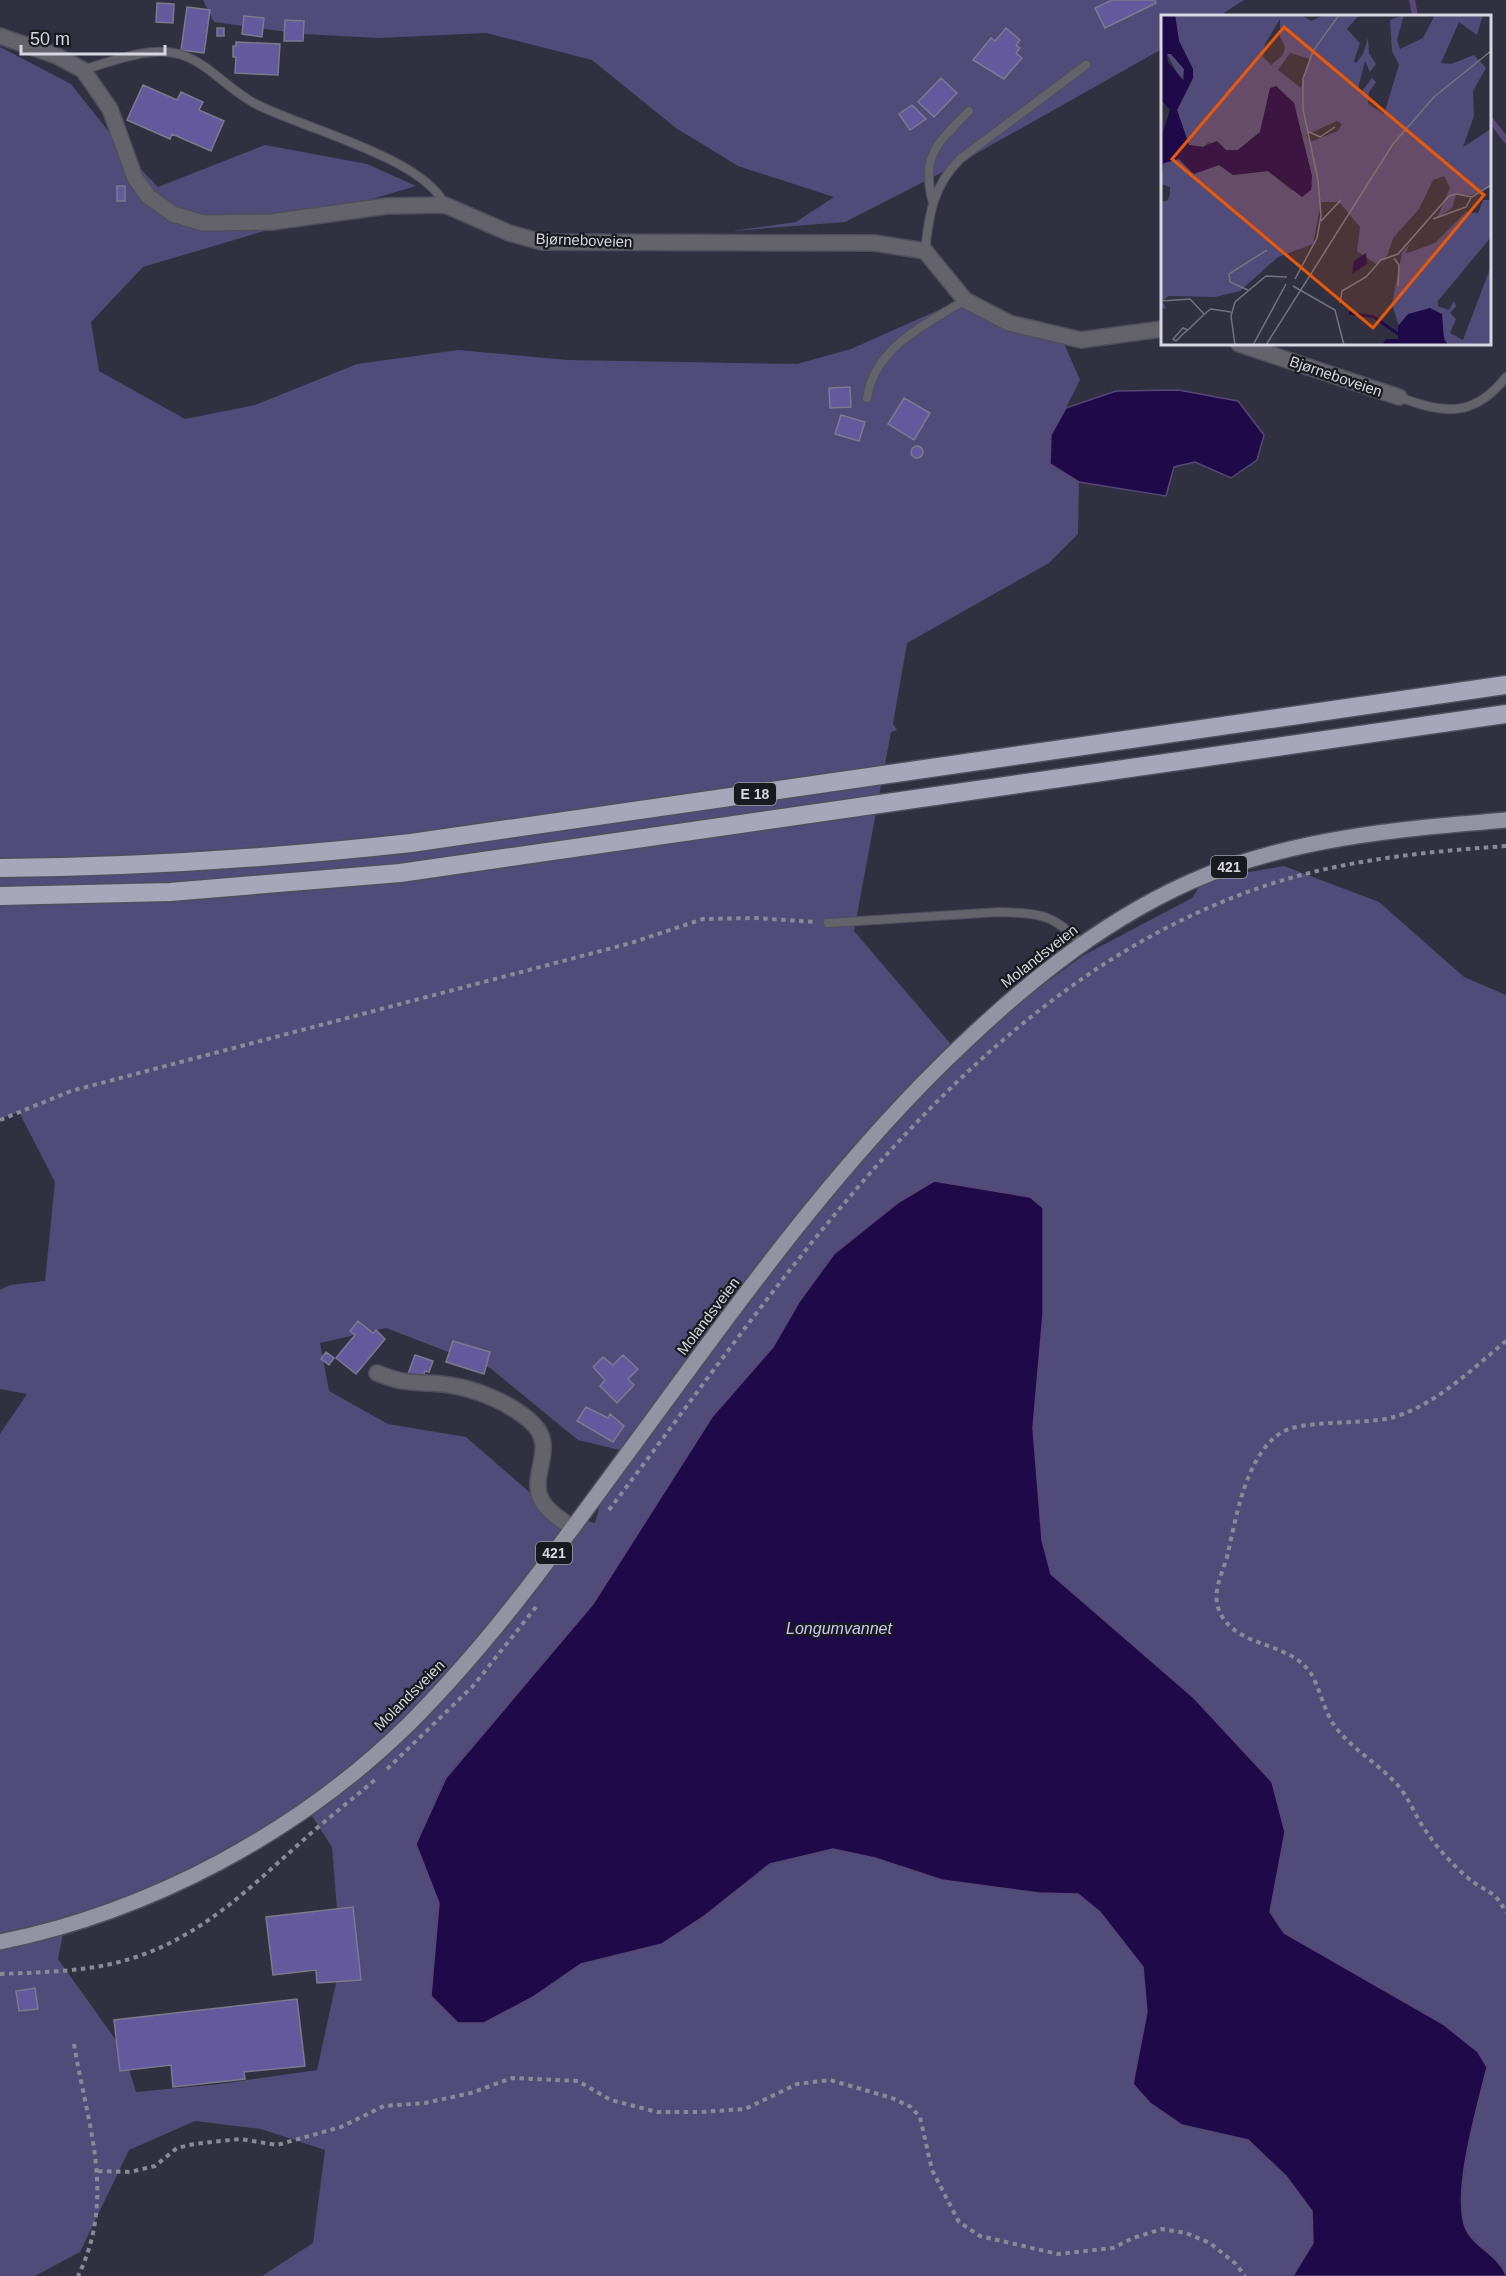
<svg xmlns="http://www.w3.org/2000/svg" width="1506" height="2276" font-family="Helvetica,sans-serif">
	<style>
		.green { fill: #514b79; fill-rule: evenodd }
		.water { fill: #1e0a49; stroke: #564777; stroke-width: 1.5 }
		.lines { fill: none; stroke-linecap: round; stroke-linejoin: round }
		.stream { stroke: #564777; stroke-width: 6 }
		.building { fill: #64599d; stroke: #7c7a8d; stroke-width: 1.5 }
		.lane-casing { stroke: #4f4e5d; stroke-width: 10 }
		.street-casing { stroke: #4f4e5d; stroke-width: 18 }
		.primary-casing { stroke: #4f4e5d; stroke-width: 18 }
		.highway-casing { stroke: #4f4e5d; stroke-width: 21 }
		.path { stroke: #8a8997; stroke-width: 4; stroke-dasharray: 4.5 4.5; stroke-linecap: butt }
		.lane { stroke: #64636b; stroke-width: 8 }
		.street { stroke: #64636b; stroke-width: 15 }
		.primary { stroke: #9493a3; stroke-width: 15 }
		.highway { stroke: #a7a6ba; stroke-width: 18 }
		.labels { text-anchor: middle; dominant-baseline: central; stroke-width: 4.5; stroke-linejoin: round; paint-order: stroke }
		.shield { fill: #191920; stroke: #9e9da7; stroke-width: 1.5 }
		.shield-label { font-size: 14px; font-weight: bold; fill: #d7d6e1 }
		.street-label { font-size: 15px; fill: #d7d6e1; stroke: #191920 }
		.water-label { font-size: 16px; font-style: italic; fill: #cdc9f1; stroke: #191920 }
		.inset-river { fill: none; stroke: #1e0a49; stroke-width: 3 }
		.inset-road { fill: none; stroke: #737280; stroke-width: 1.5 }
		.view { fill: #e8590c; fill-opacity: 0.15; stroke: #e8590c; stroke-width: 3 }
		.inset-edge { fill: none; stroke: #d7d6e1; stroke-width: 3 }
	</style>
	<rect width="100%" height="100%" fill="#313040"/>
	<path class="green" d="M203,0h1041l-25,16h-57v33l-215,121 -102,52 -113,9 64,-9 38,-25 -96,-31 -62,-38 -84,-68 -106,-27 -108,5 -75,-4 -89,-12z
		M0,47l71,37 57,72 30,31 107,-42 102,19 49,22 -273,81 -52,55 8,49 86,48 70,-14 102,-41 101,-14 109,10 230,4 54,-15 101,-45 108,30 20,46 -28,55 -2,29 29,18 -1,52 -29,29 -142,80 -14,81 4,6 -6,2 -37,199 101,118 129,-94 108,-57 12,-18 80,-14 95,36 85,75 42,18v1278c-9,-10 -36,-35 -41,-45 -13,-29 14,-129 22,-161l-9,-15 -35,-28 -159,-91 -14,-21 4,-34 -2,-96 -78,-84 -143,-124 -9,-34 -9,-112 10,-114 -109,-133 -35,21 -65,52 -35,48 -26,45 -61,70 -119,187 -148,174 -29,66 23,59 -8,93 102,1 48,-33 81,-20 41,-27 67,-53 63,-15 42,9 67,22 97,13 39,1 22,18 43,54 4,45 -14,73 49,41 66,15 38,36 26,35 1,32 -20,33h-1031l51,-33 12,-93 -64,-21 -66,-8 -66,29 -49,102 -45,24h-35v-842l27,-40 -27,-5v-99l10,-5 35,-4 10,-99 -36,-70 -19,7zM386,1328l104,40 88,72 42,10 -10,19 -15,54 -44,-12 -85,-74 -78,-13 -59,-33 -9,-48zM310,1813l22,34 9,113 -24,110 -97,14 -84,8 -13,-42 -65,-91 7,-36 157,-58z"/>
	<path class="water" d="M1178,390l60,11 26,34 -7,25 -26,18 -36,-16 -21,5 -8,29 -87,-14 -29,-18 1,-29 15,-27 50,-17z
		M934,1181l96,16 13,11v106l-10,114 9,112 9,34 143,124 78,84 13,50 -15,80 14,21 159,91 35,28 9,15c-9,38 -35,123 -22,160 7,19 36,30 41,49h-213l20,-33 -1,-32 -26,-35 -38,-36 -66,-15 -32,-22 -17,-19 14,-72 -4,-45 -43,-55 -22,-18 -39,-1 -97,-13 -67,-22 -42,-9 -63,15 -67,53 -41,27 -81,20 -48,33 -49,26h-26l-27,-27 8,-93 -23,-59 30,-66 147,-174 119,-187 61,-70 26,-45 35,-48 65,-52z"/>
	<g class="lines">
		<path class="stream" d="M1412,0l3,16
			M1490,119l16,21"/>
	</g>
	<path class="building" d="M1112,0h43l1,3 -51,25 -10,-20z
		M157,3l17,1 -1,19 -17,-1z
		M187,7l23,3 -6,43 -23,-3z
		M244,16l20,2 -2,19 -20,-3z
		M285,20l19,1 -1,20h-19z
		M217,28h7v8h-7z
		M1006,28l14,12 -4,5 4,3 -4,5 6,5 -18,21 -31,-19 18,-22 4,3z
		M236,42l44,2 -2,31 -43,-2 1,-16h-3v-11h3z
		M941,78l16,15 -23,24 -16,-15z
		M143,85l34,15 4,-8 22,10 -4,8 25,11 -13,30 -39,-17 -2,5 -43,-19z
		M912,105l14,14 -16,11 -11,-16z
		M117,186h8v15h-8z
		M850,387l1,20 -21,1 -1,-20z
		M904,398l26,15 -16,27 -26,-16z
		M841,415l24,7 -6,19 -24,-7z
		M911 452a6 6 0 1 1 12 0a6 6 0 1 1-12 0Z
		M358,1321l15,12 3,-3 9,9 -29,35 -20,-16 19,-23 -5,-4z
		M453,1341l37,11 -6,22 -38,-12z
		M326,1352l8,6 -5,7 -8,-6z
		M415,1355l18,6 -4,11 -4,-1 -3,8 -14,-5z
		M623,1355l15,14 -10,10 6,6 -17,18 -17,-17 5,-6 -12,-13 10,-10 10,8z
		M586,1407l22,11 2,-4 14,12 -11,16 -36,-21z
		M353,1907l8,73 -44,3 -1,-13 -43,5 -7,-58z
		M35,1988l3,21 -19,2 -3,-20z
		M297,1999l8,67 -61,6 1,7 -72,8 -2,-22 -51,6 -6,-51z"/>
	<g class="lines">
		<g class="lane-casing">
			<path id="lane" d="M83,70c30,-9 68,-25 99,-15 27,9 47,35 72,48 47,25 169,54 191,102
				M933,203c-13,-48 5,-60 36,-92
				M925,251c4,-37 8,-65 35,-92l126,-94
				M1399,397c45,17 75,21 107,-20
				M867,398c8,-52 59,-73 98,-98
				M828,923l171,-11c42,2 53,1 83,32"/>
		</g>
		<g class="street-casing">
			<path id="street" d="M0,36l57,20 26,14 27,39 25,69 13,18 25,18 30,9 68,-1 116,-16 58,-1 64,28 33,9 332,1 51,8 40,49 44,23 72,17 81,-11
				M1239,344l160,53
				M377,1373c8,3 17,7 26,8 15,3 31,1 46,4 27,4 59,17 80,35 32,26 -2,54 13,81 7,12 20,19 31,27"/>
		</g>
		<g class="primary-casing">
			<path id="primary" d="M0,1942c152,-31 299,-110 410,-219 72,-72 132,-153 192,-235 107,-144 209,-294 337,-421 74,-73 155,-142 251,-185 99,-44 209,-53 316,-62"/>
		</g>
		<g class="highway-casing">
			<path id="highway" d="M0,868c137,-1 274,-10 411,-25l1095,-158
				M0,896l170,-4 230,-19 1106,-159"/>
		</g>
		<path class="path" d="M0,1120l71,-29 560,-148 72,-24 52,-1 61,4
			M1506,1341c-34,28 -69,63 -112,76 -31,9 -93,1 -115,17 -33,23 -43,83 -51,119 -5,22 -20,42 -5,65 20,30 65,24 87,54 10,15 13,37 24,53 17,24 47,40 66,63 11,14 17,32 28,46 10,15 26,32 40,44 18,15 27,11 38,35
			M609,1510c177,-232 356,-517 644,-620 80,-29 168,-38 253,-44
			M387,1769l86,-83 63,-79
			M0,1974c45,-2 92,-2 136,-17 70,-23 120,-75 174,-123 22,-19 45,-37 67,-56
			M74,2044c13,80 43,153 4,232
			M98,2171l32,1 25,-6 22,-18 17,-4 46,-5 37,6 64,-18 43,-21 41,-3 46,-10 41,-15 66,3 33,19 46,12h44l44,-3 52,-25 33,-4 62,18 19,9 9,10 12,53 27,52 21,14 78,18 55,-6 20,-10 29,-9 24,4 24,10 26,21 9,12"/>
		<use href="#lane" class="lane"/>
		<use href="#street" class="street"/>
		<use href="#primary" class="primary"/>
		<use href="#highway" class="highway"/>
	</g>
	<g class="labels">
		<g class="shield">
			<rect x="734" y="783" width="42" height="22" rx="4.5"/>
			<rect x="1211" y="856" width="36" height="22" rx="4.5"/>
			<rect x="536" y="1542" width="36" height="22" rx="4.5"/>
		</g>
		<g class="shield-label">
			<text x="755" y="794">E 18</text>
			<text x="1229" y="867">421</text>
			<text x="554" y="1553">421</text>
		</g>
		<g class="street-label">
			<text transform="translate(584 240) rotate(2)">Bjørneboveien</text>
			<text transform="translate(1336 376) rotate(19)">Bjørneboveien</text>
			<text transform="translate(1039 956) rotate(-38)">Molandsveien</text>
			<text transform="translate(708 1316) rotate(-53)">Molandsveien</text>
			<text transform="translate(409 1695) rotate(-45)">Molandsveien</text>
		</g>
		<g class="water-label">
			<text x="839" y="1628">Longumvannet</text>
		</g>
	</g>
	<g transform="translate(1161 15)">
		<rect width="330" height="330" fill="#313040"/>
		<path d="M14,0h126l10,6 13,-6h35l-12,14 13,14 -6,18 2,2 7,-9 5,-16 1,15 7,11 -6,8 -5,-11 -7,28 2,5 12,-16 4,4 -7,10 -1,12 16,10 15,-49 -7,-14 -2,-31 14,-5 -7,25 3,9 23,-11 12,-23h48l-6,20 -18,-13 -18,41 10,1 23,-9 12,13 -13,23 1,25 -11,31 28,-18v58l-20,8h-15l-4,13 -15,10 13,-30 -6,-12 -11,4 -14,29 -26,29 -6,18 -11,8 -19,-13 3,-24 -21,-25h-18l-8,42 -35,13 -38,34 -25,6 -46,-1 -7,5 4,7 -5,1v-107l7,-2 2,-6v-7l-9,-3 3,-23 15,-2 13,14 27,-8 14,10 35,-4 23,19h20l1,-5 -18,-82 -18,-17 -7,8 -9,38 -22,18h-12l-17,-8 -6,5 -14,-2 -12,-35 16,-32v-9l-14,-28zM119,4v17l5,11 -2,8 -12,10 -8,-8 2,-13zM129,38l20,6 -9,29 -23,-18zM176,106l5,3 -4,7 -28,11 -4,-7zM6,39h4l13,15 -2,13zM322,185h8v37l-53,64v5l11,4 5,-9 2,5 -6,7 6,6 -6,14 13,7 28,-74v79h-43l-18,-37 -24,9 -7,9 -7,-22 10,-51 8,-10 -5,11 30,-11 31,-31 12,1z" fill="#514b79" fill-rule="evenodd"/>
		<path d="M0,0h14l4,26 14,28v9l-16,32 12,35 14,2 14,-6 9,9h12l22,-18 10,-44 6,-2 18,17 18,73 -1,14 -9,7 -34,-26 -35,4 -14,-10 -25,9 -15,-15 -18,5v-26l9,-28 -8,-9 -1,13zM6,39h4l13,15v12l-16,-19zM205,238l1,11 -15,10 2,-13zM269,293l12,6 2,26 4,5h-66l4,-6h12v-13l10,-12z" fill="#1e0a49" fill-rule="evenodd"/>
		<path class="inset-river" d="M188,298l25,4 24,17"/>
		<path class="inset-road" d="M148,117l11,5 15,-10M272,204l33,-12 5,-9M160,206l20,-21M233,243l5,7 -1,21M134,264l22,-41 4,-22 -3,-36 -15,-71v-30l10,-28 26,-36M132,271l42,24 9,35M87,275l-18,-8 -1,-8 38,-24M0,286l29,-2 14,15M179,288l2,-12 24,-14 15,-17 17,-6 51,-58 7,-2 16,3 19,-12M27,315l-5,-2 -10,11 3,2 8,-8 5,-4 8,-8 11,-10 3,-2 20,3M74,330l-4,-29 4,-14 31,-26 21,1M92,330l33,-61M105,330l127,-201 41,-47 57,-46"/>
		<path class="view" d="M123,12l200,168 -111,133 -201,-169z"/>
		<rect width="330" height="330" class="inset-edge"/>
	</g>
	<path d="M21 45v9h144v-9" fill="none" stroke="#d7d6e1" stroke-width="3"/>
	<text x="30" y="45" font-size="18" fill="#d7d6e1" stroke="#191920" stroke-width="4.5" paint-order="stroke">50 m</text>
</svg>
